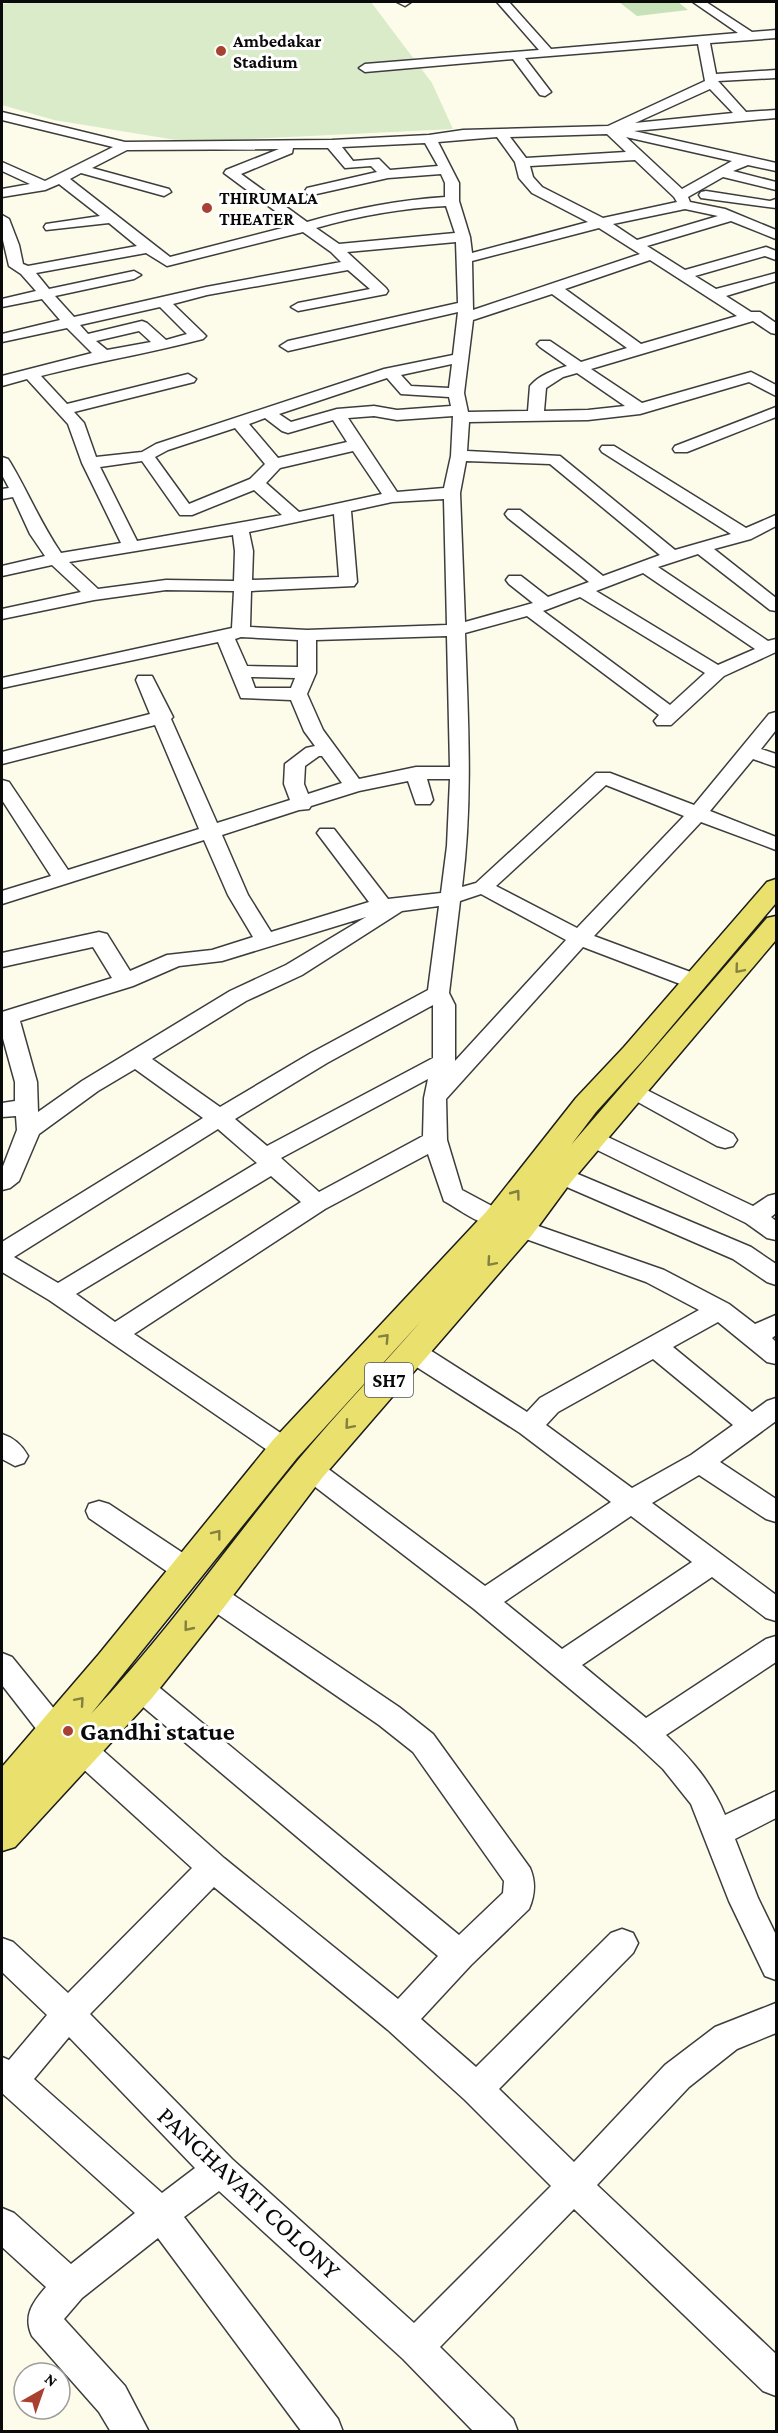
<svg xmlns="http://www.w3.org/2000/svg" width="778" height="2433" font-family="'Crimson Pro',serif">
	<style>
		.green { fill: #c7e2b8 }
		.pitch { fill: #d9ebc8 }
		.lines { fill: none; stroke-linecap: round; stroke-linejoin: round }
		.minor-casing { stroke: #3d3d3d; stroke-width: 3 }
		.major-casing { stroke: #1b1b1b; stroke-width: 3 }
		.minor { fill: #fff; fill-rule: evenodd }
		.major { fill: #e9e06d; fill-rule: evenodd }
		.oneway { stroke: #858040 }
		.poi-dot { fill: #a94133; stroke: #fff; stroke-width: 2 }
		.labels { text-anchor: middle; dominant-baseline: central; stroke-width: 6; stroke-linejoin: round; paint-order: stroke }
		.far-poi-label { font-size: 18px; font-weight: bold; fill: #0a0a0a; stroke: #fff; text-anchor: start }
		.shield { fill: #fff; stroke: #545454; stroke-width: 1.5 }
		.shield-label { font-size: 20px; font-weight: bold; fill: #0a0a0a }
		.near-poi-label { font-size: 26px; font-weight: bold; fill: #0a0a0a; stroke: #fff; text-anchor: start }
		.near-street-label { font-size: 26px; fill: #0a0a0a; stroke: #fff }
	</style>
	<rect width="100%" height="100%" fill="#fdfcea"/>
	<path class="green" d="M619,2h59l10,8 -51,6z"/>
	<path class="pitch" d="M20,2h351l61,81 21,46 -223,11h-54l-122,-20 -52,-15v-101z"/>
	<g class="lines">
		<g class="minor-casing">
			<path id="minor" d="M397,2h14l-6,4z
				M497,2h12l42,47 187,-16 -45,-31h13l46,30 24,-2v8l-66,5 6,31 60,-4v8l-58,3 28,31 30,-2v8l-142,13 142,32v8l-28,-6 -15,6 43,11v8l-53,-13 -35,20 2,5 35,7 51,21v9l-45,-18 -84,25 38,24 81,-23 10,4v9l-11,-4 -70,20 21,13 60,-16v8l-50,15 25,16h9l16,11v11l-5,-1 -18,-12 -162,48 51,34 109,-31 25,13v11l-27,-14 -109,32 -52,6 -119,2 -2,29 93,5 115,94 56,-16 -129,-82 -2,-3 2,-3h12l132,82 30,-13v11l-25,13 -37,10 62,49v13l-6,-1 -72,-56 -40,13 110,74 8,-2v13l-52,24 -53,49h-14l-3,-4 5,-6 -132,-99 -62,17c3,85 8,169 -3,254l14,-4 120,-110h14l84,32 75,-91 7,-2v18l-15,19 15,5v13l-23,-8 -43,52 66,26v13l-75,-28 -107,114 110,41 3,5 -3,5 -8,2 -8,-2 -105,-40 -137,152 1,41 15,50 43,23 4,6 -4,6c-19,6 -44,-15 -61,-24l-16,-47 -103,55 -191,125 160,108 4,7 -4,7 -9,3 -9,-3 -227,-156 -47,-28v-30l201,-124 -68,-49 -37,22 -59,43 -20,47 -9,7 -8,2v-21l15,-39 -1,-14 -14,1v-14l13,-2v-19l-13,-47v-23l110,-34 -19,-31 -91,20v-14l97,-21 8,2 23,37 37,-16 45,-5 41,-13 -25,-42 -24,-55 -202,64v-13l49,-15 -49,-76v-20l7,2 59,88 131,-41 -44,-104 -153,39v-12l148,-38 -14,-34 2,-4h14l21,41 -2,2 46,104 73,-23 -6,-16 1,-20 21,-16 9,-2 -11,-15 -13,-31 -50,-2 -23,-56 -216,46v-10l230,-50 2,-37 -68,-1 -72,10 -92,19v-10l79,-17 -29,-27 -50,11v-10l43,-10 -15,-22 -17,-37 -11,2v-10l7,-1 -7,-13v-18l6,2 2,3c18,30 31,62 51,91l60,-10 -39,-80 -14,-39 -41,-45 -25,7v-10l90,-23 -25,-25 -65,14v-8l58,-14 -18,-21 -40,8v-8l34,-8 -15,-17 -12,-8 -7,-30v-21l7,4 10,26 4,19 5,2 109,-20 -28,-23 -63,7 -2,-3 2,-3 54,-8 -41,-32 -14,6 -43,7v-8l28,-5 -28,-13v-9l43,19 68,-34 -111,-27v-8l123,30 207,-2 97,-5 34,-5 145,-4 97,-45 -7,-37 -173,14 26,34 -6,4 -5,-1 -27,-36 -148,13 -6,-4 6,-4 174,-14zM710,89l23,24 -98,10zM607,134l19,18 -100,6 -16,-21zM497,137l18,25 4,16 13,15 56,29 -116,31 -2,-16 -11,-36v-18l-21,-41zM626,137l106,24 -50,28zM425,143l13,23 -48,4 -11,-11 -26,2 -11,-14zM293,148h35l17,20 26,-2 6,6 -70,16 -2,3 2,3 5,1 76,-17 53,-4 4,9v14c-46,3 -93,12 -138,25l-66,-48 51,-21zM279,149l-53,21 -2,3 70,52 -124,32 -100,-78 11,-6 83,23 7,-4 -2,-3 -77,-21 35,-18zM635,160l39,37 3,5 -74,16 -61,-31 -9,-10 -3,-11zM446,206l9,27 -116,11 -23,-16c42,-12 87,-20 130,-22zM685,209l33,7 -81,24 -24,-16zM599,228l41,26 -167,56 -1,-49zM303,232l28,20 10,10 -135,25 -132,30 -19,-21 79,-17 7,-4 -7,-4 -85,18 -13,-16 110,-20 21,13zM456,242l2,61 -170,38 -8,5 8,5 170,-39 -5,43 -69,14 -228,75 -14,8 -46,5 -12,-34 -10,-11 120,-30 2,-3 -8,-5 -121,30 -26,-28c54,-14 109,-23 162,-37l3,-3 -3,-3 -30,-29 34,-9 141,-25 22,19 -72,14 -7,4 7,4 88,-17 2,-3 -2,-3 -39,-36zM650,260l87,56 -96,28 -76,-55zM552,294l75,54 -46,14 -31,-21h-10l-3,3 3,3 27,19c-13,4 -28,9 -37,20l-2,25 -60,1 -4,-19 9,-73zM160,307l27,27 -21,6 -19,-17 -5,-2 -54,13 -8,-9zM139,331l12,11 -44,8 -11,-9zM452,364l-3,24 -38,-2 -10,-11zM577,373l48,33 -37,4 -44,1 2,-23 17,-11zM387,378l14,16 48,3 2,9 -54,4 -23,-4 -37,3 -46,13 -12,-8zM374,416l23,4 56,-4 -2,40 -7,32 -47,4 -49,-74zM265,418l17,13 6,2 45,-13 14,22 -69,16 -29,-34zM235,428l30,36 -15,15 -61,25 -34,-47 13,-7zM353,451l29,43 -83,18 -33,-29 14,-15zM142,461l38,54h12l62,-25 28,25 -145,26 -37,-74zM466,461l84,3 110,91 -57,21 -83,-66h-12l-3,4 3,4 81,64 -41,15 -27,-21h-12l-3,4 3,4 24,19 -68,19 -5,-129zM444,499l3,126 -140,5 -57,-3 1,-36 103,-5 3,-4 -6,-71 41,-9zM334,514l5,63 -87,3 1,-29 -4,-19zM233,535l2,16 -1,30 -68,-1 -68,9 -29,-27zM643,573l112,76 -37,16 -122,-74zM580,597l125,76 -35,32 -127,-94zM447,636l3,131h-34l-57,12 -36,-49 -16,-36 9,-21v-33zM241,637l57,3v27l-51,-1 -12,-27zM251,677l44,1 -4,10h-36zM319,756h3l20,27 -34,11 -4,-10 1,-18zM427,779h23l-3,67 -6,47 -53,6 -54,-70h-14l-3,4 52,69 -98,30 -23,-37 -26,-60 77,-25 10,-1 2,-3 48,-15 49,-10 8,23h14l3,-4zM606,785l78,31 -107,112 -81,-42zM481,894l85,46 -111,121v-56l-6,-12 11,-92zM439,906l-11,84 -117,63 -91,54 -68,-48 94,-58 56,-26 100,-64zM366,917l-80,48 -56,26 -148,90 -44,31 -1,-30 -17,-61 113,-35 46,-20 43,-5zM433,1005v53l-166,88 -32,-27 92,-56zM428,1079l-4,19 -1,38 -104,56 -38,-34zM218,1129l39,34 -199,120 -44,-26zM271,1176l30,26 -186,120 -39,-28z
				M706,191l64,10 6,-2v9l-75,-10 -2,-3 2,-3z
				M776,407v10l-89,35h-12l-2,-3 2,-3z
				M635,1084l98,50 4,6 -4,6 -8,2 -8,-2 -90,-50 -3,-5 3,-5z
				M593,1130l160,76 15,-10 8,-2v19l-5,4 5,4v19l-9,-2 -21,-15 -161,-79 -4,-6 4,-6z
				M561,1167l190,80 25,17v21l-9,-3 -34,-23 -180,-78 -4,-6 4,-6z
				M521,1220l143,50 65,34 26,20 21,-9v20l-4,3 4,4v22l-9,-2 -49,-40 -45,25 79,65 15,-11 9,-3v23l-56,41 56,37v23l-10,-3 -67,-44 -47,28 124,92v26l-10,-3 -54,-41 -130,88 64,53 120,-79 10,-3v26l-110,73c25,24 46,48 59,80l51,-24v27l-41,21 23,59 18,37v45l-11,-4 -36,-75 -38,-97 -28,-35 -28,-26 -161,-134 -173,-133 -4,-7 4,-7 9,-3 9,3 166,124 126,-84 -91,-69 -116,-74 -4,-7 4,-7 9,-2 9,2 105,67 13,-14 159,-88 -53,-28 -134,-48 -3,-6 3,-6zM653,1359l80,66 -42,30 -59,33 -86,-63 12,-13zM631,1516l61,46 -130,87 -58,-47z
				M2,1434c12,4 20,11 26,22l-4,7 -9,3 -13,-7z
				M99,1501l10,3 89,59 4,8 -4,8 -10,3 -10,-3 -89,-61 -3,-7 3,-7z
				M213,1585l10,3 176,119 34,27 97,134c6,14 5,27 -1,41l-58,56 -50,54 55,48 135,-134 11,-4 11,4 5,10 -5,10 -134,136 75,73 91,-97 50,-38 61,-24v30l-39,16 -48,38 -92,98 179,169v42l-13,-5 -189,-182 -134,138 73,72 5,13h-44l-71,-73 -184,-168 -35,26 154,202 5,13h-41l-144,-194 -76,60 -18,21 61,67 24,46h-38l-12,-20 -67,-76c-9,-20 0,-33 14,-49l-44,-40v-39l12,5 57,51 64,-51 -133,-120v-36l7,3 38,-45 -45,-43v-34l11,4 55,51 124,-125 -122,-111 -5,-9 5,-9 10,-3 10,3 134,119 174,141 40,-43 -309,-261 -4,-8 4,-8 10,-4 10,4 310,256 44,-42 1,-12 -91,-129 -34,-27 -176,-121 -4,-8 4,-8zM214,1887l174,143 77,70 86,86 -137,137 -182,-164 -142,-145zM69,2037l126,131 -33,25 -128,-114z
				M2,1653l10,4 52,64 5,9 -5,9 -10,3 -10,-3 -42,-54z"/>
		</g>
		<g class="major-casing">
			<path id="major" d="M776,879v24l-132,156 -48,53 -25,33 196,-227 9,-2v24l-205,242 -39,53 -210,243 -97,128 -73,92 -137,149 -13,4v-84l97,-113 174,-214 213,-228 90,-114 48,-51 143,-165zM422,1320c-41,47 -84,92 -124,140 -69,84 -132,174 -207,254l206,-256z"/>
		</g>
		<use href="#minor" class="minor"/>
		<use href="#major" class="major"/>
	</g>
	<defs><path id="oneway-chevron" d="M-2-3.5L2.5 0L-2 3.5" fill="none" stroke-width="1.6" stroke-linecap="round" stroke-linejoin="round" transform="scale(1.5)"/></defs>
	<g class="oneway">
		<use href="#oneway-chevron" transform="translate(739 969) rotate(130)"/>
		<use href="#oneway-chevron" transform="translate(516 1194) rotate(-53)"/>
		<use href="#oneway-chevron" transform="translate(491 1262) rotate(131)"/>
		<use href="#oneway-chevron" transform="translate(385 1338) rotate(-47)"/>
		<use href="#oneway-chevron" transform="translate(349 1425) rotate(131)"/>
		<use href="#oneway-chevron" transform="translate(217 1534) rotate(-52)"/>
		<use href="#oneway-chevron" transform="translate(188 1627) rotate(129)"/>
		<use href="#oneway-chevron" transform="translate(80 1701) rotate(-49)"/>
	</g>
	<g class="poi-dot">
		<circle cx="221" cy="51" r="6"/>
		<circle cx="207" cy="208" r="6"/>
		<circle cx="68" cy="1731" r="6"/>
	</g>
	<g class="labels">
		<g class="far-poi-label">
			<text x="233" y="41">Ambedakar<tspan x="233" dy="21">Stadium</tspan></text>
			<text x="219" y="198">THIRUMALA<tspan x="219" dy="21">THEATER</tspan></text>
		</g>
		<rect class="shield" x="365" y="1363" width="48" height="34" rx="4.5"/>
		<g class="shield-label">
			<text x="389" y="1380">SH7</text>
		</g>
		<g class="near-poi-label">
			<text x="80" y="1731">Gandhi statue</text>
		</g>
		<g class="near-street-label">
			<text transform="translate(249 2193) rotate(43)">PANCHAVATI COLONY</text>
		</g>
	</g>
	<rect width="778" height="2433" fill="none" stroke="#0a0a0a" stroke-width="6"/>
	<g transform="translate(42 2391) rotate(40)"><circle r="28" fill="#ffffff" stroke="#9d9d9d" stroke-width="1.5"/>
	<path d="M0-4.5L10 22L0 15L-10 22Z" fill="#a94133"/>
	<text y="-9" font-size="16" font-weight="bold" text-anchor="middle" fill="#0a0a0a">N</text>
	</g>
</svg>
